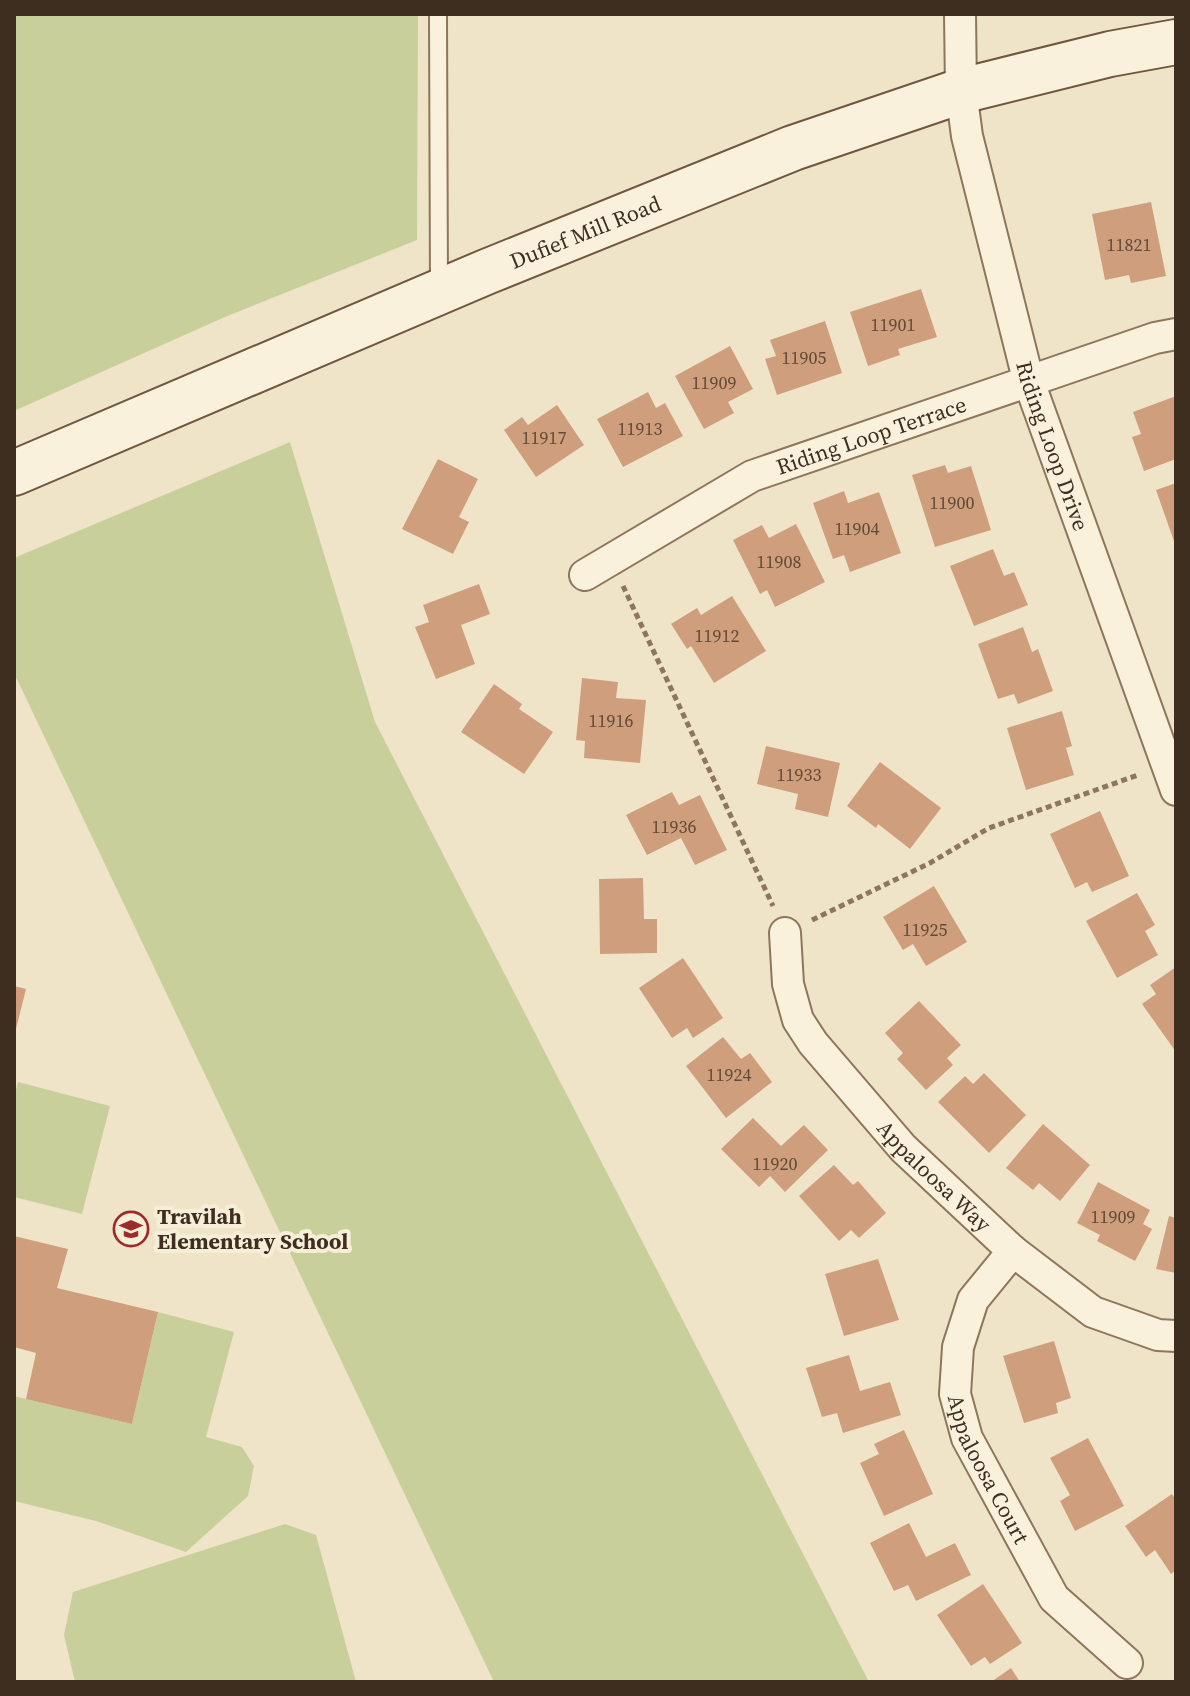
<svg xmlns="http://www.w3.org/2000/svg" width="1190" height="1696" font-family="'Source Serif 4',serif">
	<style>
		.green { fill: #c9cf9b }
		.building { fill: #cf9f7d }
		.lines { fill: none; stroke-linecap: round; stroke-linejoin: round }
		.service-casing { stroke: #8d765c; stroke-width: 20 }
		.minor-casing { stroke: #8d765c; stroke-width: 34 }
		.secondary-casing { stroke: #6f573f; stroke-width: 48 }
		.path { stroke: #8d765c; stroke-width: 5; stroke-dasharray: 6 4; stroke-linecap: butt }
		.service { stroke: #faf1dc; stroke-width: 16 }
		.minor { stroke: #faf1dc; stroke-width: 30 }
		.secondary { stroke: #faf1dc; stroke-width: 44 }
		.labels { text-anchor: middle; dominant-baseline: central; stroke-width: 8; stroke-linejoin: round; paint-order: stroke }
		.number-label { font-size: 18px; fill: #624a37 }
		.street-label { font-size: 22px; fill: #3d2e20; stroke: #f7eed8 }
		.poi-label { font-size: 22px; font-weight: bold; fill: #3d2e20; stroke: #f7eed8; text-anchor: start }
	</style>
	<rect width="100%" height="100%" fill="#f0e4c8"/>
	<path class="green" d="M14,14h404l-1,226 -192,77 -211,94z
		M290,442l85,280 494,960h-375l-480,-1009v-115z
		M18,1082l92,24 -28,108 -68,-17v-100z
		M158,1312l76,20 -28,105 36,10 12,19 -6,30 -62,56 -90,-31 -82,-20v-105l118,28z
		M285,1524l31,11 40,147h-281l-11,-47 9,-43z"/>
	<path class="building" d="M1151,202l15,74 -35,7 -2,-8 -24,5 -13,-66z
		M921,289l16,48 -39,12 2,6 -32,11 -18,-54z
		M825,321l17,52 -65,22 -12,-36 11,-3 -6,-16z
		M730,346l23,43 -25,13 6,11 -30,16 -29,-53z
		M648,392l8,16 9,-5 18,33 -60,31 -26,-48z
		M1176,396v63l-32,12 -12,-34 9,-3 -8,-22z
		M557,405l27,40 -48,32 -32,-47 18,-13 6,8z
		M438,459l40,20 -19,38 10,5 -16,32 -51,-25z
		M945,465l3,8 23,-7 20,64 -56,17 -23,-72z
		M1176,483v64l-20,-57z
		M844,491l4,12 31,-11 22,61 -51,19 -6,-17 -11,4 -20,-56z
		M796,524l29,58 -50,25 -8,-17 -7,4 -27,-54 29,-15 7,13z
		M993,549l11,27 10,-4 14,33 -54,21 -24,-60z
		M479,584l11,30 -29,11 14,39 -39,15 -21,-52 14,-5 -6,-17z
		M732,596l34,55 -52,32 -23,-37 -4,3 -16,-25 26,-16 4,7z
		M1023,627l9,25 6,-3 15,42 -35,13 -4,-10 -16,5 -20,-55z
		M582,678l36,4 -2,16 30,2 -6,63 -56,-5 1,-17 -9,-1z
		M494,684l28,20 -3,5 34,23 -29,42 -63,-42z
		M1062,711l10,35 -6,2 8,27 -48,15 -19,-62z
		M766,746l74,17 -12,54 -33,-8 3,-15 -41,-10z
		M880,762l61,46 -31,41 -32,-25 -2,4 -29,-22z
		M672,792l7,13 21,-10 27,55 -32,15 -14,-27 -34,17 -21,-40z
		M1100,811l29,65 -37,16 -5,-10 -12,6 -25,-54z
		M643,878l1,41h13v34l-57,1 -1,-75z
		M934,886l33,56 -41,24 -13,-22 -10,6 -20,-33z
		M1137,893l18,32 -10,6 13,24 -41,23 -31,-57z
		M683,958l40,60 -30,20 -6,-10 -15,10 -33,-50z
		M1176,967v85l-34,-48 14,-10 -6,-9z
		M14,986l12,3 -11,44h-1z
		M919,1001l42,44 -14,13 6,7 -27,25 -29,-31 6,-6 -18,-20z
		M723,1037l18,22 9,-6 22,29 -46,36 -40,-52z
		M984,1073l42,42 -37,38 -51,-51 27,-26 8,8z
		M753,1118l28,28 23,-21 24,25 -43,42 -15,-16 -11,11 -38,-38z
		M1043,1124l47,41 -30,36 -21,-18 -6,7 -27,-22z
		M834,1165l19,20 5,-4 28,32 -27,25 -8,-8 -12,11 -40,-45z
		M1098,1182l52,28 -7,14 9,5 -17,32 -38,-20 3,-6 -23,-12z
		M1169,1216l7,2v55l-20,-4z
		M14,1236l54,13 -11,39 101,24 -26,112 -106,-25 10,-46 -22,-6z
		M878,1259l21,61 -55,16 -19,-62z
		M1054,1341l17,57 -15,5 2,10 -34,10 -21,-67z
		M849,1355l11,36 30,-9 11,33 -58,18 -6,-20 -15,4 -16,-49z
		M904,1430l29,64 -49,22 -24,-53 19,-9 -5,-10z
		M1088,1438l36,68 -49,25 -15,-30 10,-6 -20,-37z
		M1172,1494l4,6v70l-5,4 -16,-24 -9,7 -21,-31z
		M909,1523l17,34 29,-14 16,32 -55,26 -8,-16 -14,6 -24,-48z
		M983,1584l39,59 -32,21 -5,-7 -14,9 -34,-51z
		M1011,1668l9,14h-29z"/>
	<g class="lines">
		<g class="service-casing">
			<path id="service" d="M438,14l1,276"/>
		</g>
		<g class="minor-casing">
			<g id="minor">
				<path id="s1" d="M960,14l1,77 6,45 61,243 148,411"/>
				<path id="s2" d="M585,575l167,-99 403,-138 21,-4"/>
				<path id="s3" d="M785,933l3,51 10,36 15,23 90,105 110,103 80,61 65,23 18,1"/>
				<path id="s4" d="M1013,1251l-40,49 -15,47 -3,47 12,44 87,160 73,65"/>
			</g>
		</g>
		<g class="secondary-casing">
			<g id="secondary">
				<path id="s5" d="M14,473l472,-201 307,-124 168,-57 149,-37 66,-12"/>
			</g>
		</g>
		<path class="path" d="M623,586l150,320
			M812,920l118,-57 59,-35 149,-53"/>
		<use href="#service" class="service"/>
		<use href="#minor" class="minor"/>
		<use href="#secondary" class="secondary"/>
	</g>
	<defs>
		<g id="school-ring" transform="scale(1.8)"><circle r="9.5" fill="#f7eed8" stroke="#9e2a2b" stroke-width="1.5"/><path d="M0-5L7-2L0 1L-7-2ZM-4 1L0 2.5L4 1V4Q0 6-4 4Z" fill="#9e2a2b"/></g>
	</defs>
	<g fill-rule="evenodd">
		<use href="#school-ring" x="131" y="1229"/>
	</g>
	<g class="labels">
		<g class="number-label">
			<text x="1129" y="244">11821</text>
			<text x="893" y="324">11901</text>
			<text x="804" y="357">11905</text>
			<text x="714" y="382">11909</text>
			<text x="640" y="428">11913</text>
			<text x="544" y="437">11917</text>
			<text x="952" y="502">11900</text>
			<text x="857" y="528">11904</text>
			<text x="779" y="561">11908</text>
			<text x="717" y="635">11912</text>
			<text x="611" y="720">11916</text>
			<text x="799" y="774">11933</text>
			<text x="674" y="826">11936</text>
			<text x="925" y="929">11925</text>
			<text x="729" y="1074">11924</text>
			<text x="775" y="1163">11920</text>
			<text x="1113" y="1216">11909</text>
		</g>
		<g class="street-label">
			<text stroke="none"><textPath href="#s5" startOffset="620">Dufief Mill Road</textPath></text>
			<text stroke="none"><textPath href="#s2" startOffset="320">Riding Loop Terrace</textPath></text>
			<text stroke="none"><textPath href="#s1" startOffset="444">Riding Loop Drive</textPath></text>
			<text stroke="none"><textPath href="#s3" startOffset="296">Appaloosa Way</textPath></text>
			<text stroke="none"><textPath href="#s4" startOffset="242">Appaloosa Court</textPath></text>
		</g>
		<g class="poi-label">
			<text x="157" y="1216">Travilah<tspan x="157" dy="25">Elementary School</tspan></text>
		</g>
	</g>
	<rect width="1190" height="1696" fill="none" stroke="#3d2e20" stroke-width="32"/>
</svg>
